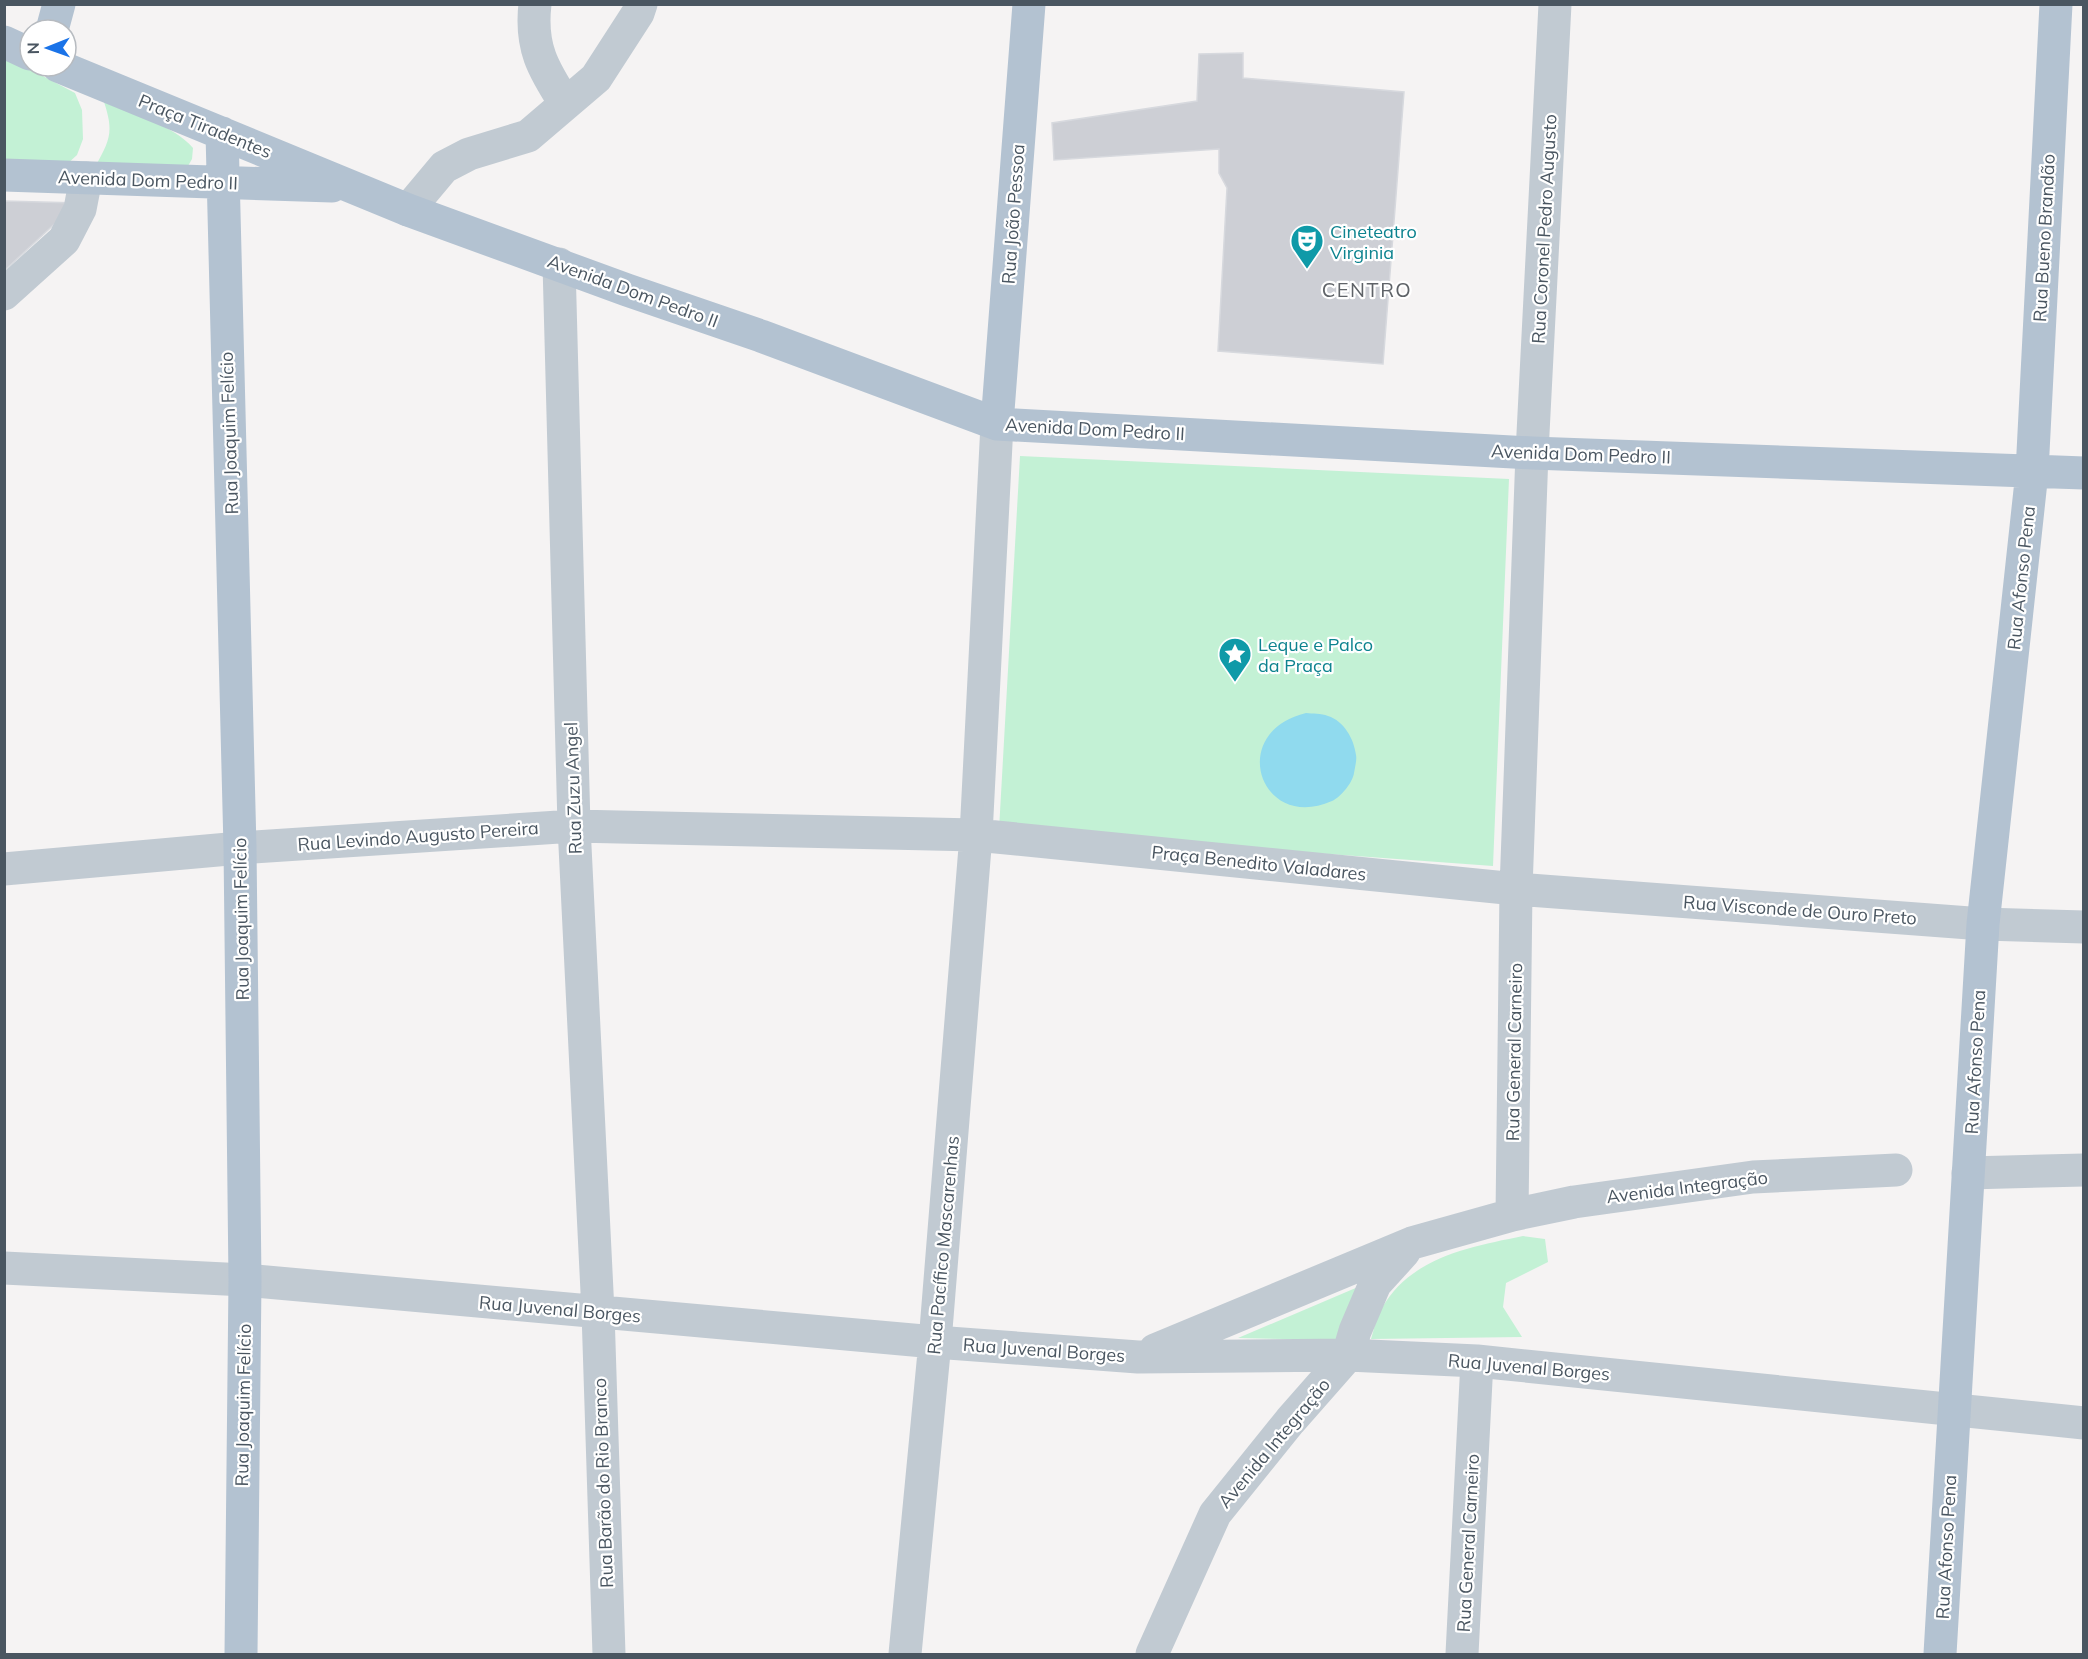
<svg xmlns="http://www.w3.org/2000/svg" width="2088" height="1659" font-family="Mulish,sans-serif">
	<style>
		.green { fill: #c3f1d5 }
		.water { fill: #90daee }
		.building { fill: #cdcfd5; stroke: #d7d9de; stroke-width: 1.5 }
		.lines { fill: none; stroke-linecap: round; stroke-linejoin: round }
		.minor { stroke: #c1cad2; stroke-width: 33 }
		.major { stroke: #b3c2d1; stroke-width: 33 }
		.labels { text-anchor: middle; dominant-baseline: central; stroke-width: 4.5; stroke-linejoin: round; paint-order: stroke }
		.street-label { font-size: 18px; fill: #4a5661; stroke: #fff }
		.culture-label { font-size: 18px; fill: #0d838f; stroke: #fff; text-anchor: start }
		.neighbourhood-label { font-size: 20px; letter-spacing: 1.5px; fill: #5f6368; stroke: #fff }
	</style>
	<rect width="100%" height="100%" fill="#f5f3f3"/>
	<path class="green" d="M5,56l70,37 7,17 1,29 -6,16 -11,10 -61,-2z
		M104,102c27,12 70,23 89,46l-1,11 -4,7 -93,1c15,-27 19,-35 9,-65z
		M1020,456l489,23 -16,387 -494,-36z
		M1523,1236l22,3 3,23 -42,21 -3,24 19,30 -151,2c3,-9 5,-22 11,-31 29,-51 88,-61 141,-72z
		M1358,1287l-20,53 -100,-2z"/>
	<path class="water" d="M1306,713c7,1 15,0 22,3 16,5 26,23 28,39 1,5 -1,12 -2,18 -1,9 -13,24 -22,28 -72,32 -106,-69 -26,-88z"/>
	<path class="building" d="M1243,53v25l161,14 -21,272 -165,-13 9,-163 -8,-15v-24l-165,11 -2,-37 145,-22 2,-47z
		M4,201l73,2 -73,68z"/>
	<g class="lines">
		<path class="minor" d="M535,4c-5,43 8,65 30,99
			M408,210l36,-43 25,-13 59,-18 68,-58 42,-65 3,-9
			M559,264l15,562 24,486 11,342
			M4,294l60,-54 16,-31 6,-31
			M4,869l236,-21 334,-22 402,9 540,54 467,35 101,3
			M1968,1173l116,-3
			M1512,1215l4,-326 16,-436 23,-449
			M4,1268l241,12 690,62 203,15 210,-2 129,6 607,62
			M1155,1350l257,-107 100,-28 62,-13 179,-25 143,-7
			M905,1654l30,-312 41,-507 21,-411
			M1152,1654l63,-140 75,-93 58,-66 7,-24 20,-47 29,-32
			M1462,1654l15,-293"/>
		<path class="major" d="M52,30l7,-26
			M4,42l26,12
			M58,66l350,144 219,80 134,46 236,88 535,29 552,20
			M222,133l18,715 5,432 -4,374
			M4,175l328,11
			M997,424l32,-420
			M1940,1654l43,-730 49,-452 24,-468"/>
	</g>
	<defs>
		<g id="theatre-pin" transform="scale(1.725)"><path d="M0 17L-7.5 6A9.5 9.5 0 1 1 7.5 6Z" fill="#0f9aa8" stroke="#fff"/><path d="M-5-5.5Q0-4 5-5.5V0Q5 5 0 6Q-5 5-5 0ZM-3.3-2.5H-1v1.5H-3.3ZM1-2.5H3.3v1.5H1ZM-2.8 1Q0 5.5 2.8 1Z" fill="#fff"/></g>
		<g id="sight-pin" transform="scale(1.725)"><path d="M0 17L-7.5 6A9.5 9.5 0 1 1 7.5 6Z" fill="#0f9aa8" stroke="#fff"/><path d="M0-6L1.8-2.2L6-1.7L2.9 1.2L3.7 5.4L0 3.3L-3.7 5.4L-2.9 1.2L-6-1.7L-1.8-2.2Z" fill="#fff"/></g>
	</defs>
	<g fill-rule="evenodd">
		<use href="#theatre-pin" x="1307" y="241"/>
		<use href="#sight-pin" x="1235" y="654"/>
	</g>
	<g class="labels">
		<g class="street-label">
			<text transform="translate(205 126) rotate(22)">Praça Tiradentes</text>
			<text transform="translate(148 180) rotate(2)">Avenida Dom Pedro II</text>
			<text transform="translate(1013 214) rotate(-86)">Rua João Pessoa</text>
			<text transform="translate(1544 229) rotate(-87)">Rua Coronel Pedro Augusto</text>
			<text transform="translate(2044 238) rotate(-87)">Rua Bueno Brandão</text>
			<text transform="translate(633 291) rotate(20)">Avenida Dom Pedro II</text>
			<text transform="translate(1095 429) rotate(3)">Avenida Dom Pedro II</text>
			<text transform="translate(229 433) rotate(-92)">Rua Joaquim Felício</text>
			<text transform="translate(1581 454) rotate(2)">Avenida Dom Pedro II</text>
			<text transform="translate(2021 578) rotate(-84)">Rua Afonso Pena</text>
			<text transform="translate(573 788) rotate(-92)">Rua Zuzu Angel</text>
			<text transform="translate(418 836) rotate(-4)">Rua Levindo Augusto Pereira</text>
			<text transform="translate(1259 863) rotate(6)">Praça Benedito Valadares</text>
			<text transform="translate(1800 910) rotate(4)">Rua Visconde de Ouro Preto</text>
			<text transform="translate(241 919) rotate(-91)">Rua Joaquim Felício</text>
			<text transform="translate(1514 1052) rotate(-89)">Rua General Carneiro</text>
			<text transform="translate(1975 1062) rotate(-87)">Rua Afonso Pena</text>
			<text transform="translate(1687 1187) rotate(-7)">Avenida Integração</text>
			<text transform="translate(943 1245) rotate(-85)">Rua Pacífico Mascarenhas</text>
			<text transform="translate(560 1309) rotate(5)">Rua Juvenal Borges</text>
			<text transform="translate(1044 1350) rotate(4)">Rua Juvenal Borges</text>
			<text transform="translate(1529 1367) rotate(5)">Rua Juvenal Borges</text>
			<text transform="translate(243 1405) rotate(-89)">Rua Joaquim Felício</text>
			<text transform="translate(1274 1443) rotate(-50)">Avenida Integração</text>
			<text transform="translate(603 1483) rotate(-92)">Rua Barão do Rio Branco</text>
			<text transform="translate(1468 1543) rotate(-87)">Rua General Carneiro</text>
			<text transform="translate(1946 1547) rotate(-87)">Rua Afonso Pena</text>
		</g>
		<g class="culture-label">
			<text x="1330" y="231">Cineteatro<tspan x="1330" dy="21">Virginia</tspan></text>
			<text x="1258" y="644">Leque e Palco<tspan x="1258" dy="21">da Praça</tspan></text>
		</g>
		<g class="neighbourhood-label">
			<text x="1367" y="289">CENTRO</text>
		</g>
	</g>
	<rect width="2088" height="1659" fill="none" stroke="#4a5661" stroke-width="12"/>
	<g transform="translate(48 48) rotate(269)"><circle r="28" fill="#ffffff" stroke="#b7bbc0" stroke-width="1.5"/>
	<path d="M0-4.5L10 22L0 15L-10 22Z" fill="#1a73e8"/>
	<text y="-9" font-size="16" font-weight="bold" text-anchor="middle" fill="#4a5661">N</text>
	</g>
</svg>
